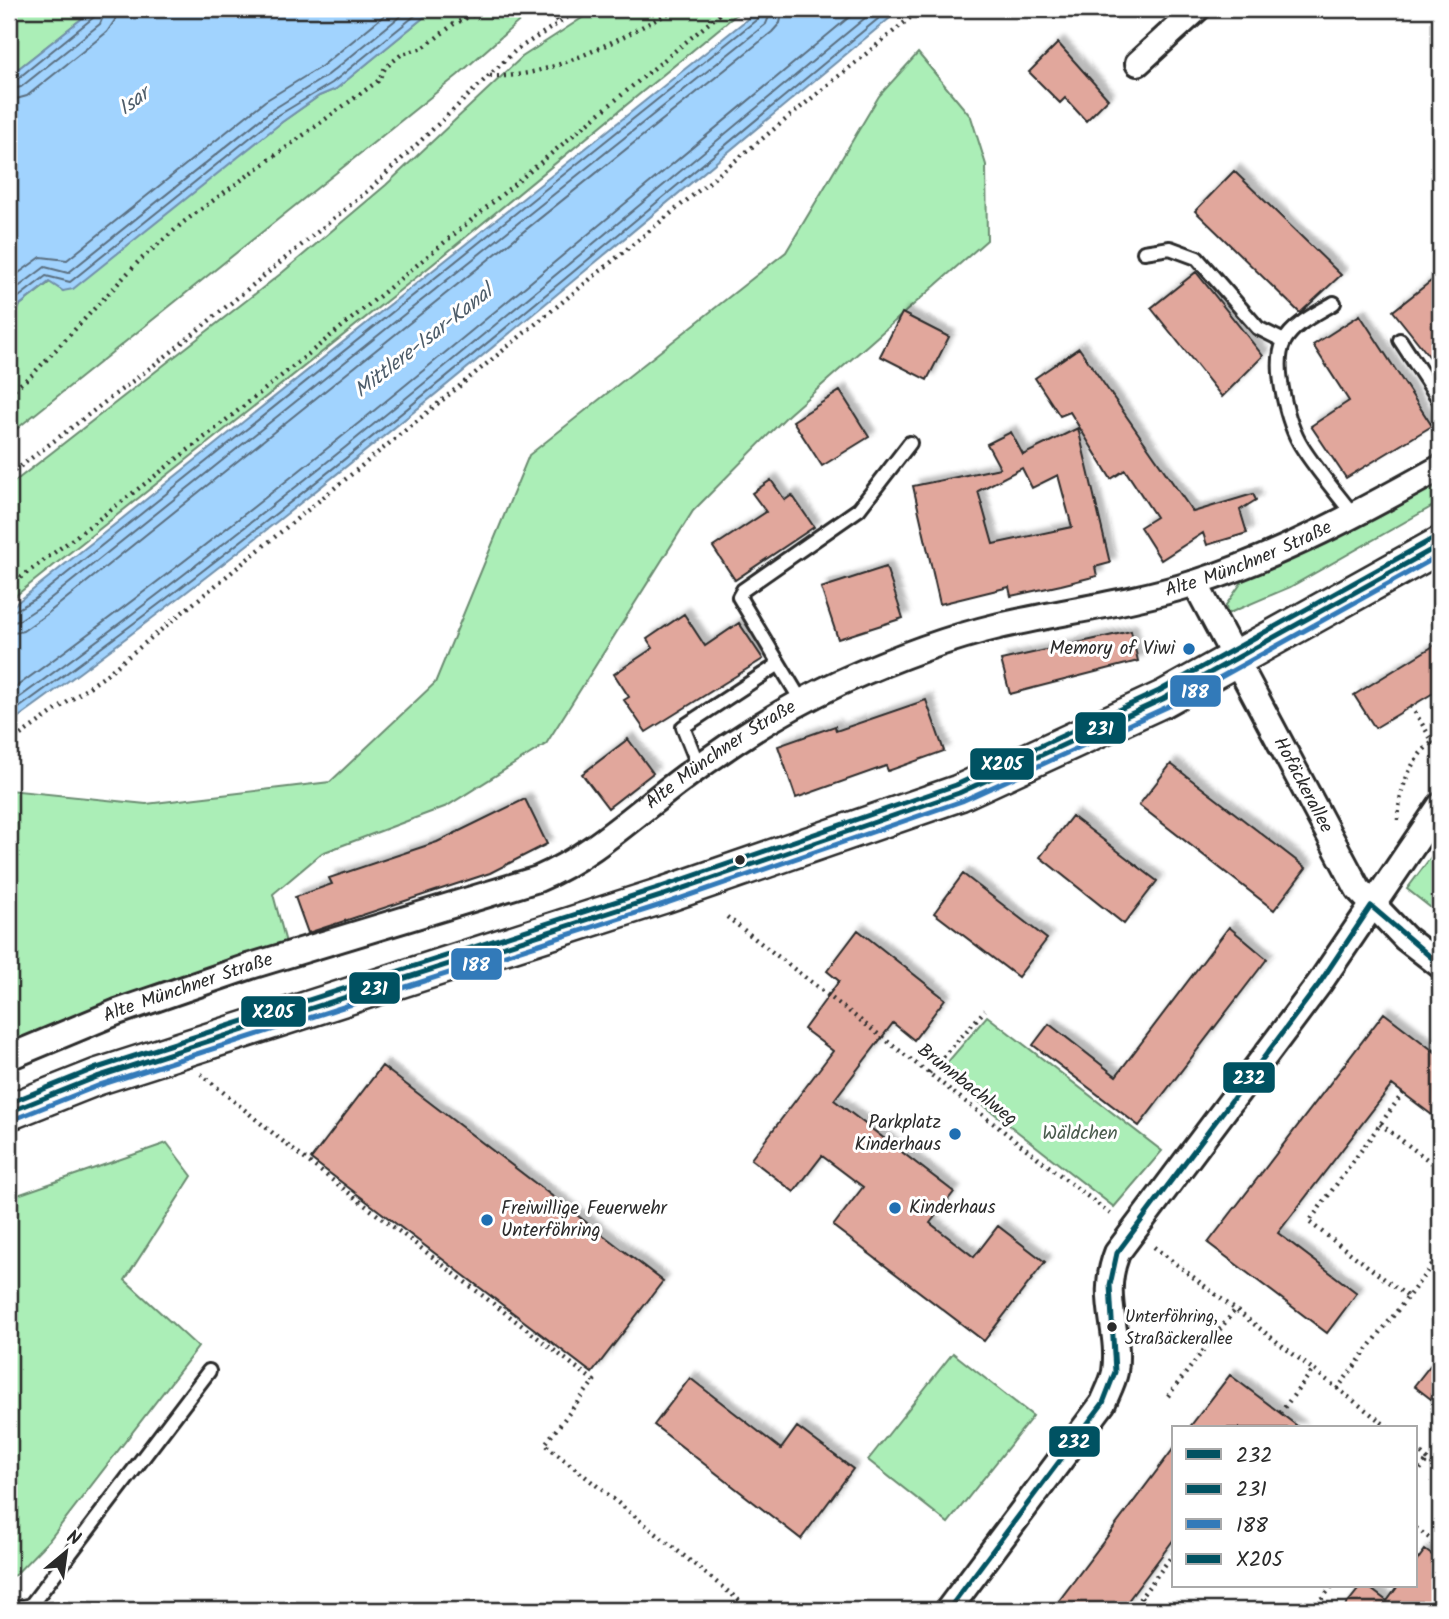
<svg xmlns="http://www.w3.org/2000/svg" width="1449" height="1619" font-family="Kalam,sans-serif">
	<style>
		.green { fill: #abeeb7; stroke: #6b8c71; stroke-width: 2 }
		.water { fill: #a1d3fe; stroke: #7290aa; stroke-width: 2 }
		.lines { fill: none; stroke-linecap: round; stroke-linejoin: round }
		.shore { stroke: #5a6e7f; stroke-width: 2 }
		.building { fill: #e1a79c; stroke: #2b2b2b; stroke-width: 2; fill-rule: evenodd; filter: url(#shadow) }
		.service-casing { stroke: #2b2b2b; stroke-width: 18 }
		.minor-casing { stroke: #2b2b2b; stroke-width: 30 }
		.secondary-casing { stroke: #2b2b2b; stroke-width: 40 }
		.path { stroke: #2b2b2b; stroke-width: 4.5; stroke-dasharray: 2 5; stroke-linecap: butt }
		.service { stroke: #fff; stroke-width: 12 }
		.minor { stroke: #fff; stroke-width: 24 }
		.secondary { stroke: #fff; stroke-width: 35 }
		.bus-1-casing { stroke: #fff; stroke-width: 10 }
		.bus-2-casing { stroke: #fff; stroke-width: 10 }
		.bus-3-casing { stroke: #fff; stroke-width: 10 }
		.bus-4-casing { stroke: #fff; stroke-width: 10 }
		.bus-1 { stroke: #005262; stroke-width: 5 }
		.bus-2 { stroke: #005262; stroke-width: 5 }
		.bus-3 { stroke: #327ab9; stroke-width: 5 }
		.bus-4 { stroke: #005262; stroke-width: 5 }
		.poi-dot { fill: #1f6fb2; stroke: #fff; stroke-width: 2.5 }
		.bus-dot { fill: #2b2b2b; stroke: #fff; stroke-width: 2.5 }
		.labels { text-anchor: middle; dominant-baseline: central; stroke-width: 6; stroke-linejoin: round; paint-order: stroke }
		.bus-label { font-size: 17px; fill: #2b2b2b; stroke: #fff; text-anchor: start }
		.street-label { font-size: 19px; fill: #2b2b2b; stroke: #fff }
		.poi-label { font-size: 19px; fill: #2b2b2b; stroke: #fff; text-anchor: end }
		.park-label { font-size: 19px; fill: #4b5c4e; stroke: #fff }
		.water-label { font-size: 21px; font-style: italic; fill: #4e5d6a; stroke: #fff }
		.line-badge { stroke: #fff; stroke-width: 2.5 }
		.badge-label { font-size: 19px; text-anchor: middle; font-weight: bold; fill: #fff }
	</style>
	<defs>
		<filter id="shadow"><feDropShadow dx="6" dy="-6" stdDeviation="2" flood-color="#0004"/></filter>
	</defs>
	<rect width="100%" height="100%" fill="#fff"/>
	<filter id="ink" filterUnits="userSpaceOnUse"><feTurbulence type="fractalNoise" baseFrequency=".0143" numOctaves="2"/><feDisplacementMap in="SourceGraphic" scale="14" xChannelSelector="R" yChannelSelector="G"/><feConvolveMatrix kernelMatrix="1 2 1 2 8 2 1 2 1" color-interpolation-filters="sRGB"/></filter>
	<g filter="url(#ink)">
		<path class="green" d="M9,9h85l-85,67z
			M434,9h99l-75,66 -449,360v-105l11,-25 30,-23 13,9 219,-169 37,-26 17,-7z
			M596,9h147l-310,255 -424,337v-115l274,-214 103,-87 136,-128z
			M918,53l53,64 15,48 1,75 -199,175 -95,96 -147,233 -99,62 -125,47 -49,41 13,49 -277,114v-267l137,14 184,-22 105,-99 94,-228 257,-203 93,-156z
			M1440,482v20l-150,85 -63,27 -1,-9 18,-26 85,-37z
			M1440,845v70l-33,-26z
			M987,1016l175,135 -48,56 -174,-136z
			M167,1143l25,33 -67,104 73,67 -148,192 -35,36 -6,2v-379z
			M953,1353l80,63 -85,107 -80,-63z"/>
		<path class="water" d="M94,9h340l-98,80 -17,7 -37,26 -209,167 -10,2 -14,-9 -29,23 -11,25v-254z
			M760,9h141c-295,242 -583,493 -892,715v-115z"/>
		<g class="lines">
			<path class="shore" d="M9,81l7,-1 78,-63 3,-8
				M9,90l12,-3 79,-63 6,-15
				M9,101l18,-5 80,-64 8,-12 2,-11
				M9,280l32,-23 26,3 198,-159 57,-35 70,-57
				M9,294l36,-27 23,6 204,-163 56,-35 81,-66
				M9,313l6,-13 31,-24 24,6 207,-166 55,-33 91,-74
				M9,614l26,-15 725,-582 3,-8
				M9,623l9,-2 23,-15 725,-582 6,-15
				M9,634l14,-3 24,-17 725,-582 8,-9 3,-14
				M9,692c295,-213 570,-452 850,-683
				M9,705c301,-217 581,-461 867,-696
				M9,715c306,-219 590,-467 881,-706"/>
		</g>
		<path class="building" d="M1058,43l50,56 -22,22 -21,-23 -5,5 -31,-31z
			M1234,171l107,104 -41,38 -105,-102z
			M1196,272l67,84 -41,41 -71,-89z
			M1440,274v96l-47,-59z
			M902,313l47,24 -22,43 -47,-24z
			M1360,315l72,111 -86,52 -35,-52 38,-25 -36,-56z
			M1079,348l114,164 60,-18 3,6 -16,10 7,23 -40,12 -4,-12 -42,27 -21,-33 16,-10 -31,-47 -14,9 -41,-67 -10,4 -25,-38z
			M840,391l29,46 -47,29 -29,-45z
			M1078,428l32,135 -15,4 2,9 -36,9 -50,11 -2,-9 -69,17 -27,-118 87,-18 -13,-24 24,-12 12,23zM1022,468l10,20 26,-13 14,52 -79,17 -15,-53z
			M771,480l14,20 7,-5 22,32 -79,53 -22,-33 53,-35 -14,-19z
			M886,567l17,51 -65,21 -17,-51z
			M684,614l21,32 34,-23 24,36 -117,73 -22,-32 5,-3 -15,-23 39,-26 -6,-9z
			M1131,631l7,30 -128,33 -9,-34z
			M1440,642v47l-65,39 -21,-33z
			M926,700l18,51 -56,20 -2,-5 -90,32 -18,-52 57,-20 1,5z
			M628,739l25,34 -45,35 -26,-34z
			M1171,764l135,104 -32,42 -135,-105z
			M525,799l22,45 -57,29 -182,60 -13,-36 37,-13 -3,-6 108,-36z
			M1072,816l85,65 -33,43 -84,-67z
			M963,874l84,65 -29,38 -84,-64z
			M1229,927l38,32 -128,167 -106,-81 16,-21 67,52z
			M858,930l87,69 -31,41 -21,-17 -59,77 120,92 -24,31 44,34 24,-31 47,36 -61,79 -151,-115 30,-39 -41,-31 -28,36 -43,-33 82,-108 -29,-22 35,-48 -12,-10z
			M1384,1013l56,43v65l-48,-36 -114,148 79,60 -30,40 -119,-90z
			M382,1066l281,215 -71,92 -281,-214z
			M1440,1353v53l-26,-20z
			M1230,1375l70,53h-111z
			M690,1378l91,71 16,-22 56,42 -52,70 -147,-114z
			M1174,1448v91l-53,71h-69z
			M1425,1550l15,11v49h-98l19,-24h6l20,15 11,-15h18v-24z"/>
		<g class="lines">
			<g class="service-casing">
				<path id="service" d="M1144,252l26,-4 27,10 61,70 26,13
					M1334,303c-16,10 -41,21 -50,39 -12,24 4,83 18,105 15,24 35,46 52,69
					M1400,340l40,61
					M802,702l-63,-105 4,-7 116,-81 51,-66
					M699,767l-16,-40 96,-63
					M11,1610l20,-5 178,-234"/>
			</g>
			<g class="minor-casing">
				<g id="minor">
					<path d="M1138,63l59,-54"/>
					<path id="s1" d="M1195,583l163,306 47,49 35,27"/>
					<path id="s2" d="M9,1057l108,-45 134,-46 287,-87c52,-22 94,-62 139,-96 50,-38 104,-73 162,-100 51,-23 105,-44 160,-57 65,-15 133,-23 196,-43 87,-28 166,-71 245,-115"/>
					<path d="M948,1610l155,-207c4,-10 10,-21 12,-31 6,-44 -16,-73 2,-119l202,-269 121,-178"/>
				</g>
			</g>
			<g class="secondary-casing">
				<path id="secondary" d="M9,1112l88,-35 567,-182 295,-102 204,-94 277,-154"/>
			</g>
			<path class="path" d="M547,9l12,14
				M490,76c61,4 134,-41 187,-67
				M9,393l24,-19 106,-113 46,-40 193,-140 7,-13 17,-14 21,-6 31,-24 31,-15
				M9,475l162,-123 200,-164 145,-138 65,-41
				M9,586c248,-181 480,-383 717,-577
				M1411,706l29,47
				M9,743l93,-65 819,-669
				M1398,820c1,-30 13,-68 42,-82
				M727,917l386,299
				M1434,1051l6,-8
				M929,1073l56,-63
				M201,1074l96,79 297,228 -49,63 206,166
				M1403,1093l-94,129 98,74
				M1380,1124l60,45
				M1154,1247l235,181
				M1337,1389l103,-134
				M1168,1396l67,-86
				M1280,1413l33,-43
				M1416,1449l24,22
				M1416,1475l12,-16
				M1416,1528l24,18
				M1141,1598l15,12
				M1135,1605l39,-52
				M1313,1610l19,-24"/>
			<use href="#service" class="service"/>
			<use href="#minor" class="minor"/>
			<use href="#secondary" class="secondary"/>
			<g class="bus-1-casing">
				<path id="bus-1" d="M1371,906l69,59
					M948,1610l155,-207 12,-31 -5,-87 7,-32 202,-269 52,-78"/>
			</g>
			<g class="bus-2-casing">
				<path id="bus-2" d="M9,1112l88,-35 567,-182 295,-102 204,-94 277,-154"/>
			</g>
			<g class="bus-3-casing">
				<path id="bus-3" d="M12,1120l88,-35 567,-182 295,-102 205,-94 273,-152"/>
			</g>
			<g class="bus-4-casing">
				<path id="bus-4" d="M9,1103l85,-34 567,-182 295,-102 203,-94 277,-154"/>
			</g>
			<use href="#bus-1" class="bus-1"/>
			<use href="#bus-2" class="bus-2"/>
			<use href="#bus-3" class="bus-3"/>
			<use href="#bus-4" class="bus-4"/>
		</g>
	</g>
	<g class="poi-dot">
		<circle cx="1189" cy="649" r="7"/>
		<circle cx="955" cy="1134" r="7"/>
		<circle cx="895" cy="1208" r="7"/>
		<circle cx="487" cy="1220" r="7"/>
	</g>
	<g class="bus-dot">
		<circle cx="740" cy="860" r="6"/>
		<circle cx="1112" cy="1327" r="6"/>
	</g>
	<g class="labels">
		<g class="bus-label">
			<text x="1125" y="1317">Unterföhring,<tspan x="1125" dy="22">Straßäckerallee</tspan></text>
		</g>
		<g class="street-label">
			<text stroke="none"><textPath href="#s2" startOffset="1348">Alte Münchner Straße</textPath></text>
			<text stroke="none"><textPath href="#s2" startOffset="780">Alte Münchner Straße</textPath></text>
			<text stroke="none"><textPath href="#s1" startOffset="229">Hofäckerallee</textPath></text>
			<text stroke="none"><textPath href="#s2" startOffset="192">Alte Münchner Straße</textPath></text>
			<text transform="translate(967 1085) rotate(38)">Brunnbachlweg</text>
		</g>
		<g class="poi-label">
			<text x="1175" y="649">Memory of Viwi</text>
			<text x="941" y="1123">Parkplatz<tspan x="941" dy="22">Kinderhaus</tspan></text>
			<text x="909" y="1208" text-anchor="start">Kinderhaus</text>
			<text x="501" y="1209" text-anchor="start">Freiwillige Feuerwehr<tspan x="501" dy="22">Unterföhring</tspan></text>
		</g>
		<g class="park-label">
			<text x="1080" y="1134">Wäldchen</text>
		</g>
		<g class="water-label">
			<text transform="translate(134 102) rotate(-37)">Isar</text>
			<text transform="translate(424 342) rotate(-38)">Mittlere-Isar-Kanal</text>
		</g>
	</g>
	<g class="line-badge">
		<rect x="1169" y="674" width="53" height="34" rx="7" fill="#327ab9"/>
		<rect x="1074" y="711" width="53" height="34" rx="7" fill="#005262"/>
		<rect x="969" y="747" width="66" height="34" rx="7" fill="#005262"/>
		<rect x="450" y="947" width="53" height="34" rx="7" fill="#327ab9"/>
		<rect x="348" y="971" width="53" height="34" rx="7" fill="#005262"/>
		<rect x="240" y="995" width="67" height="33" rx="7" fill="#005262"/>
		<rect x="1222" y="1061" width="54" height="33" rx="7" fill="#005262"/>
		<rect x="1048" y="1425" width="53" height="33" rx="7" fill="#005262"/>
	</g>
	<g class="badge-label">
		<text x="1195" y="698">188</text>
		<text x="1100" y="735">231</text>
		<text x="1002" y="770">X205</text>
		<text x="476" y="971">188</text>
		<text x="374" y="995">231</text>
		<text x="273" y="1018">X205</text>
		<text x="1249" y="1084">232</text>
		<text x="1074" y="1448">232</text>
	</g>
	<rect width="1449" height="1619" fill="none" stroke="#fff" stroke-width="35"/>
	<rect x="18" y="18" width="1414" height="1584" fill="none" stroke="#2b2b2b" stroke-width="2.5" filter="url(#ink)"/>
	<rect x="1172" y="1426" width="245" height="161" fill="#ffffff" stroke="#aaaaaa" stroke-width="2"/>
	<rect x="1186" y="1449" width="35" height="10" fill="#005262" stroke="#aaaaaa" stroke-width="2"/>
	<text x="1236" y="1462" font-size="21" fill="#2b2b2b">232</text>
	<rect x="1186" y="1484" width="35" height="10" fill="#005262" stroke="#aaaaaa" stroke-width="2"/>
	<text x="1236" y="1496" font-size="21" fill="#2b2b2b">231</text>
	<rect x="1186" y="1519" width="35" height="10" fill="#327ab9" stroke="#aaaaaa" stroke-width="2"/>
	<text x="1236" y="1532" font-size="21" fill="#2b2b2b">188</text>
	<rect x="1186" y="1554" width="35" height="10" fill="#005262" stroke="#aaaaaa" stroke-width="2"/>
	<text x="1236" y="1566" font-size="21" fill="#2b2b2b">X205</text>
	<g transform="translate(66 1552) rotate(29)" stroke="#ffffff" stroke-width="5" paint-order="stroke">
	<path d="M0-5L12 26L0 18L-12 26Z" fill="#2b2b2b"/>
	<text y="-10" font-size="19" font-weight="bold" text-anchor="middle" fill="#2b2b2b">N</text>
	</g>
</svg>
